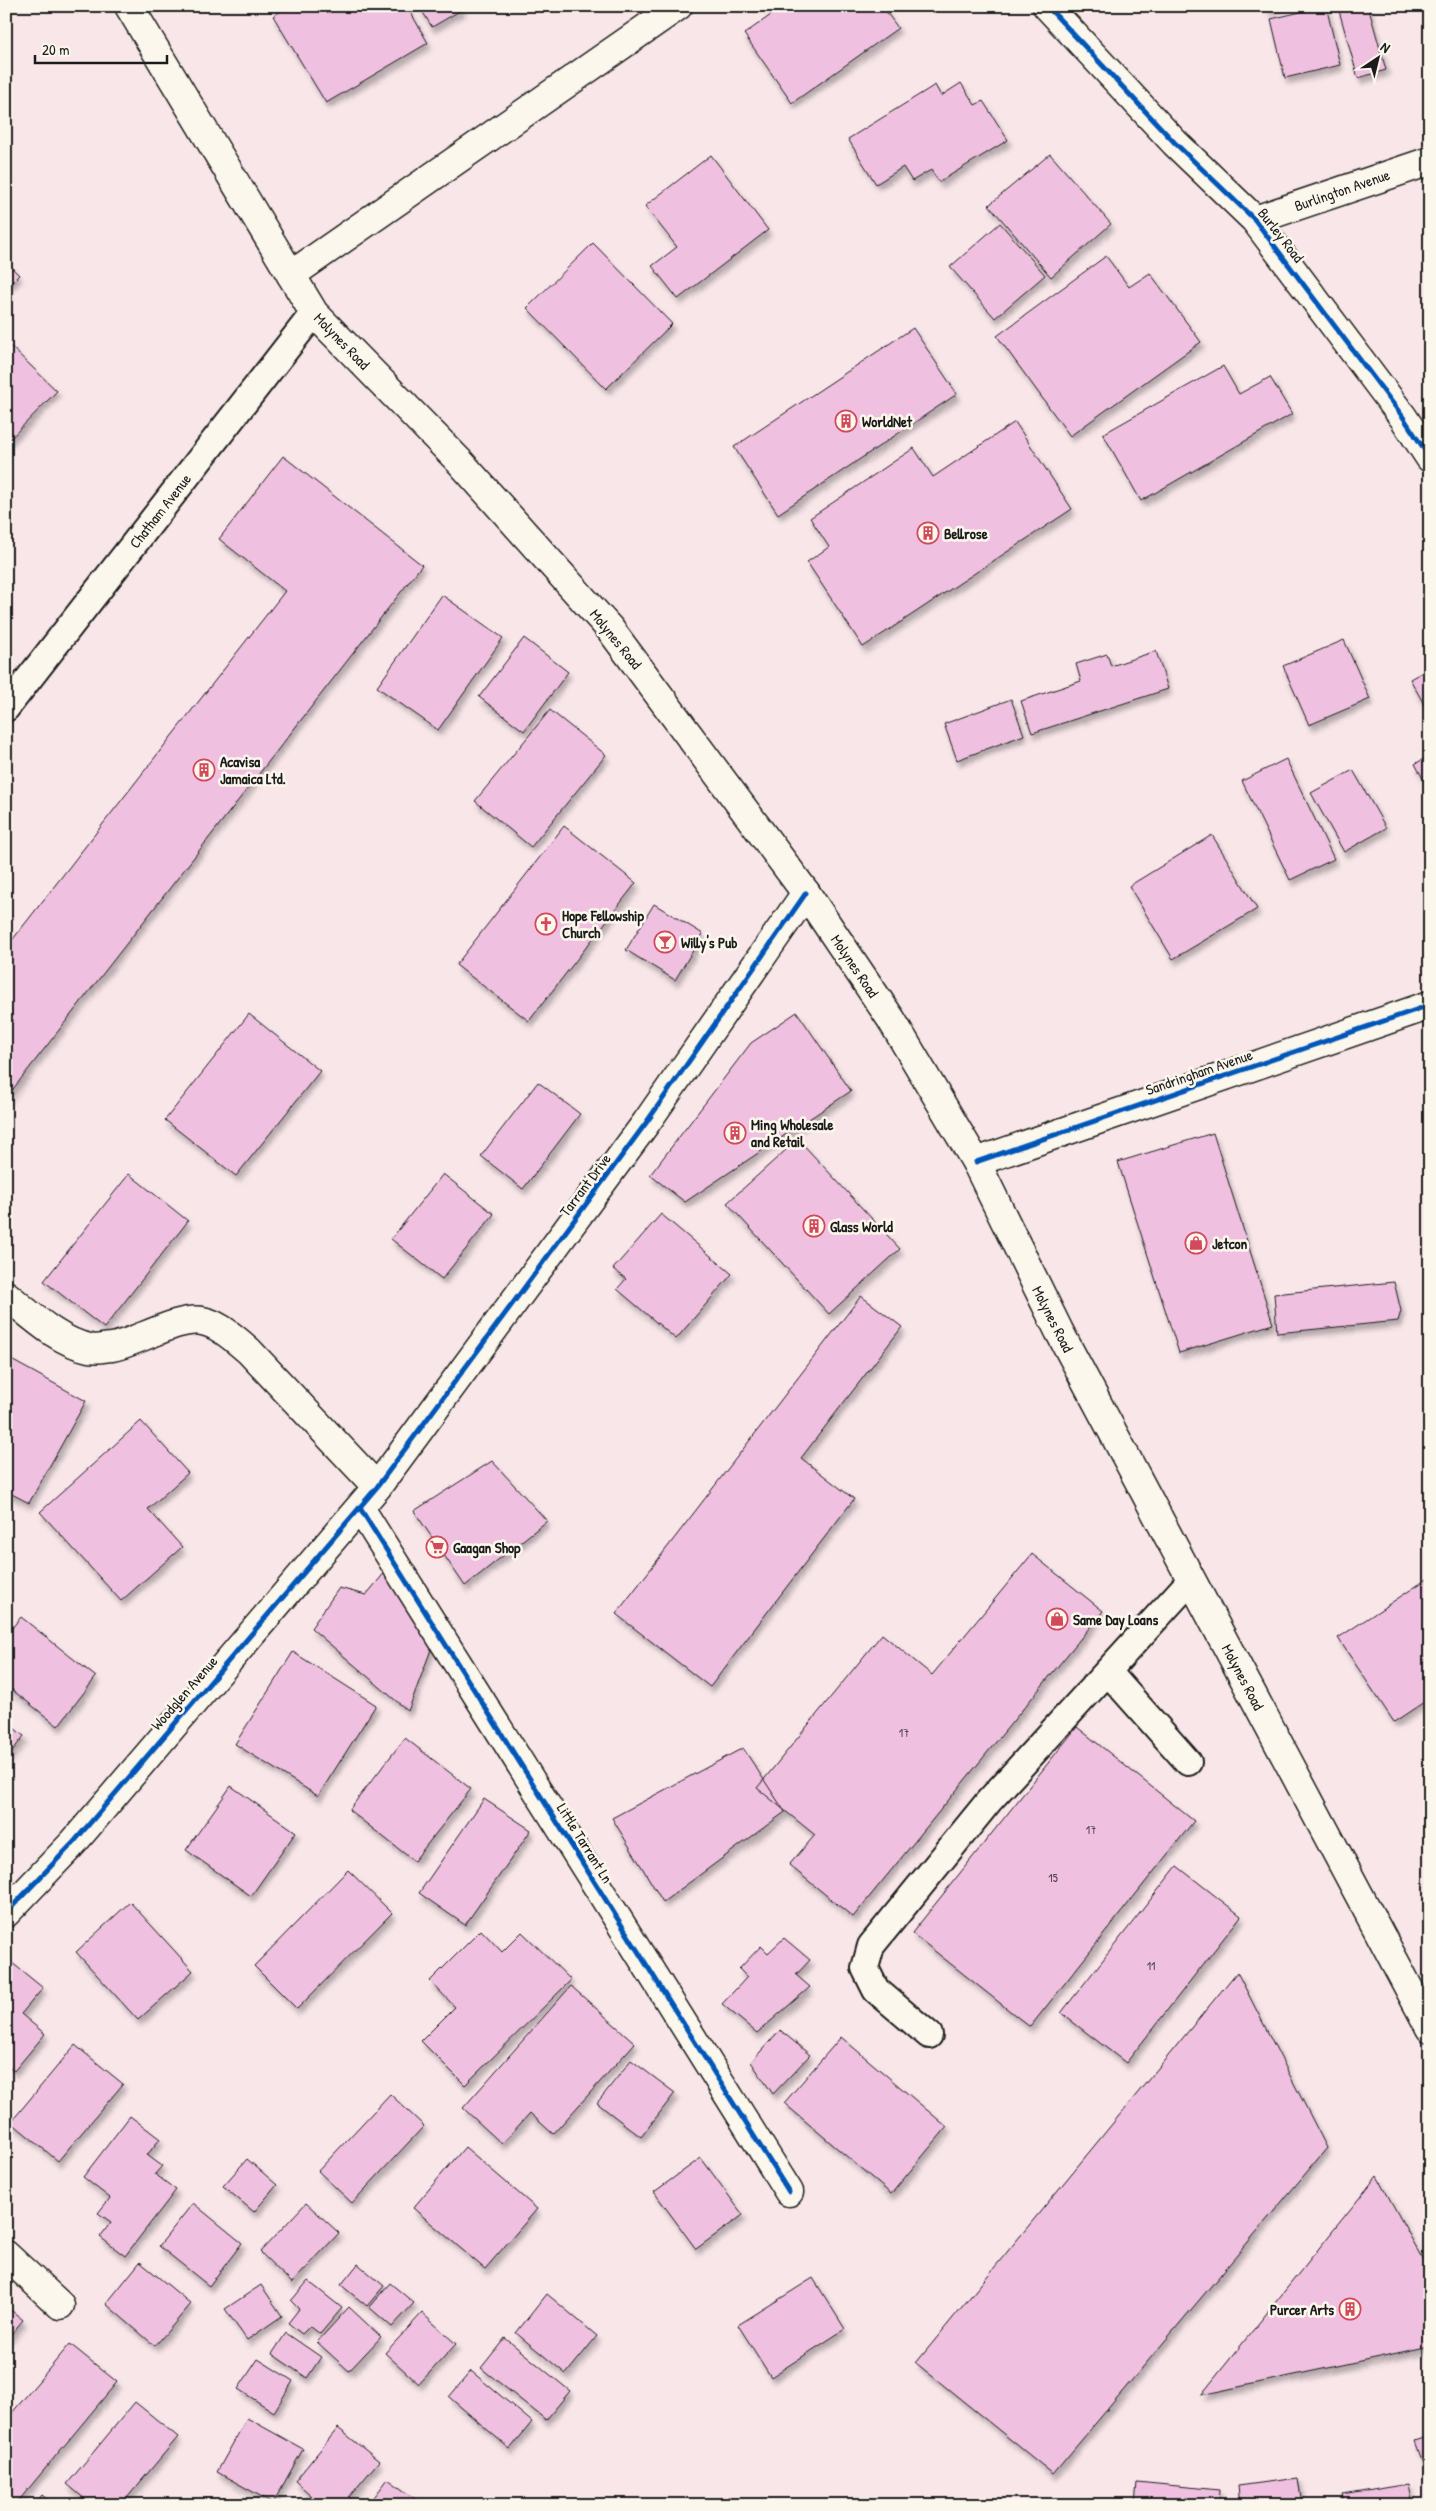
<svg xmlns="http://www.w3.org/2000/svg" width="1436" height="2511" font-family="'Patrick Hand',sans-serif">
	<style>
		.building { fill: #f0c0e1; stroke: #1c1c1c; filter: url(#shadow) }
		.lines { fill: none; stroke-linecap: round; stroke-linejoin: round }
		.service-casing { stroke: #1c1c1c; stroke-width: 30 }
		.minor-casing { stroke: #1c1c1c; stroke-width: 31 }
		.tertiary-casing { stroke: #1c1c1c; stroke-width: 31 }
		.secondary-casing { stroke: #1c1c1c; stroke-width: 31 }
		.service { stroke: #fbf7ec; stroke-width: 26 }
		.minor { stroke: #fbf7ec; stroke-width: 28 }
		.tertiary { stroke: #fbf7ec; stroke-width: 28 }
		.secondary { stroke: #fbf7ec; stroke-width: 28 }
		.cycleway-casing { stroke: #fbf7ec; stroke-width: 8 }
		.cycleway { stroke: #0057b8; stroke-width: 5 }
		.labels { text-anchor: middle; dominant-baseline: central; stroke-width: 5; stroke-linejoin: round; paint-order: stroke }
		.number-label { font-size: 12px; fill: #51454d }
		.street-label { font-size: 15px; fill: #1c1c1c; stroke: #fbf7ec }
		.poi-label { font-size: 15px; font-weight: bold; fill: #1c1c1c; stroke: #fbf7ec; text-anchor: start }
	</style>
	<defs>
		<filter id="shadow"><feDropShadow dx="3" dy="5.5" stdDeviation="2.5" flood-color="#0004"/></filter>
	</defs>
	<rect width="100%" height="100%" fill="#f8e6e9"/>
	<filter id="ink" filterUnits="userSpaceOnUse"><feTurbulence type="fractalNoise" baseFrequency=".02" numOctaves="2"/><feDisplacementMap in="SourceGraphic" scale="10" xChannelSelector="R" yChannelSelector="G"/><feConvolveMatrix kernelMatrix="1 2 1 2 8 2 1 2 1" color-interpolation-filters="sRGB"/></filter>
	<g filter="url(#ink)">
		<path class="building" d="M289,6h118l21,37 -102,60 -53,-87z
			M419,6h43l1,3 -31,18z
			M765,6h117l16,22 -106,75 -48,-69 27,-19z
			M1267,6h16l-15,5z
			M1326,6l14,59 -55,13 -14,-59z
			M1368,6l18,64 -28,8 -20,-71z
			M961,83l14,22 8,-4 25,39 -69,42 -8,-12 -19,11 -9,-14 -27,17 -28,-45 87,-54 6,11z
			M1050,154l61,70 -60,53 -62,-72z
			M711,155l57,75 -90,69 -26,-33 25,-19 -32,-41z
			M1000,223l45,52 -50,43 -45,-51z
			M593,243l79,81 -66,65 -79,-81z
			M1106,256l23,31 21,-14 51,69 -131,94 -73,-100z
			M6,262l13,13 -13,13z
			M913,328l44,66 -179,120 -44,-67z
			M6,342l51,49 -51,52z
			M1223,366l16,28 31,-17 22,37 -151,87 -38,-67z
			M1015,422l57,87 -209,138 -56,-85 22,-15 -19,-29 104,-70 19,29z
			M283,456l139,109 -416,533v-150l279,-357 -66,-52z
			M442,595l61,43 -65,92 -61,-43z
			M524,638l44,34 -44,59 -45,-34z
			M1344,640l26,59 -61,26 -26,-59z
			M1156,651l12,38 -136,44 -11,-32 60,-20 -5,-17 31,-10 4,12z
			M1430,668v47l-20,-36z
			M1011,699l13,36 -67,25 -13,-36z
			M550,710l56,45 -75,92 -56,-46z
			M1430,755v36l-15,-27z
			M1286,759l48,100 -44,21 -48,-99z
			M1353,770l33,58 -42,24 -33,-59z
			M564,826l72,57 -107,138 -73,-56z
			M1212,835l45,74 -84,50 -44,-73z
			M654,904l49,30 -28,46 -49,-30z
			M797,1012l54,79 -166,111 -35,-27 101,-132z
			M249,1014l71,57 -84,105 -71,-56z
			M538,1082l42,32 -57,75 -42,-33z
			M1213,1133l60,191 -94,29 -61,-191z
			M798,1139l102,110 -71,65 -102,-111z
			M129,1174l59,47 -84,107 -60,-47z
			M443,1174l51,40 -52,65 -51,-40z
			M661,1214l71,60 -56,65 -59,-50 9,-10 -13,-10z
			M1394,1282l7,29 -3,10 -121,12 -3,-39z
			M861,1296l41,31 -101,131 53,41 -144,188 -94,-73z
			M6,1357l80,44 -57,102 -23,-12z
			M141,1421l47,52 -40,36 34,38 -61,54 -81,-89z
			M492,1461l55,60 -82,65 -51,-75z
			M1032,1554l71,57 -250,306 -64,-52 26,-30 -58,-47 125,-154 50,41z
			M386,1571l49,68 -27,72 -97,-83 28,-40 27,7z
			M1430,1577v121l-36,24 -56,-84z
			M21,1617l75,60 -38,49 -52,-41v-50z
			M293,1652l83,53 -58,91 -83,-52z
			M6,1722l18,14 -18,23z
			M1077,1727l117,94 -164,206 -118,-94z
			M405,1738l66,51 -57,72 -65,-51z
			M743,1748l42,64 -122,90 -51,-84z
			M231,1786l65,46 -45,64 -65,-46z
			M484,1799l47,31 -66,95 -46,-32z
			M1177,1866l64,50 -115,147 -65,-50z
			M348,1870l44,43 -95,96 -43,-43z
			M130,1902l63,69 -55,49 -62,-68z
			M481,1930l21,22 20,-20 49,48 -106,105 -44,-44 34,-34 -25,-26z
			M784,1938l26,22 -14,15 14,12 -53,46 -35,-29 25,-27 -8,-8 22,-23 7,7z
			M11,1962l32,26 -22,26 24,20 -31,37 -8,-6v-97z
			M1237,1972l90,176 -274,326 -137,-111z
			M571,1986l64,57 -82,91 -23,-21 -28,31 -39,-36z
			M780,2030l30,25 -37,39 -22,-32z
			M841,2037l106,90 -56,67 -107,-91z
			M75,2045l48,39 -65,77 -47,-39z
			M631,2060l44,33 -34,44 -44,-34z
			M390,2094l34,32 -72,77 -34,-32z
			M130,2116l30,23 -13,16 15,11 -7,8 21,16 -51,66 -25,-19 11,-15 -13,-9 12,-15 -27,-21z
			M465,2147l72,62 -52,60 -72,-61z
			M701,2158l42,57 -47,34 -42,-57z
			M247,2159l30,26 -23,27 -31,-26z
			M1377,2176l53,96v74l-229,49z
			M193,2203l49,40 -33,43 -50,-40z
			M306,2203l33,30 -47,50 -32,-31z
			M140,2262l51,42 -36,42 -49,-42z
			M358,2264l26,22 -17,20 -26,-21z
			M813,2278l32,51 -74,48 -33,-52z
			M308,2281l34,27 -22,26 -10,-8 -8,8 -14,-11 11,-14 -8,-8z
			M390,2283l24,20 -22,24 -23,-20z
			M261,2285l21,31 -35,24 -22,-31z
			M547,2294l50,42 -31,38 -50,-41z
			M6,2306l17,14 -17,20z
			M349,2307l32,30 -32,34 -32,-29z
			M422,2313l34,31 -37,40 -34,-31z
			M286,2333l35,24 -14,21 -35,-24z
			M505,2338l65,53 -24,29 -65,-52z
			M70,2344l47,38 -102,123h-9v-85z
			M258,2359l35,22 -19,31 -36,-23z
			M471,2371l61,51 -22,27 -61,-52z
			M135,2402l43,35 -57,68h-29l-25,-21z
			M247,2418l56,31 -30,54 -56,-31z
			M338,2428l41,33 -30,36 5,5 -2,3h-47l7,-9 -17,-15z
			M1430,2436v46l-15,-41z
			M1298,2478l4,27h-62l-2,-19z
			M388,2479l35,26h-55z
			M1137,2482l82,8 -1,15h-83z
			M1409,2484l4,21h-69l-2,-10z
			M42,2495l12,10h-20z"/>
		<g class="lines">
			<g class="service-casing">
				<path id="service" d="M6,708l308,-395
					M1108,1672l80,90
					M929,2035l-53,-45 -11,-22 6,-22 118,-145 202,-221"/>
			</g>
			<g class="minor-casing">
				<path id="minor" d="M1047,6l128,137 80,77 148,197 27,41
					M1255,220l175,-59
					M291,275l387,-269
					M976,1162l454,-157
					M6,1295c25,20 51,46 83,53 7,2 16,-1 23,-1 11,-2 21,-7 32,-11 53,-22 61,-24 105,15l128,136
					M360,1508l429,684
					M6,2255l54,50"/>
			</g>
			<g class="tertiary-casing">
				<path id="tertiary" d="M6,1913l67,-70 304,-356 269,-364 160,-230"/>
			</g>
			<g class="secondary-casing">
				<path id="secondary" d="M129,6l185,307 147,150 149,166 196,264 85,126 85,143 83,169 371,697"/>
			</g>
			<use href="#service" class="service"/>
			<use href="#minor" class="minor"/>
			<use href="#tertiary" class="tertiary"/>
			<use href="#secondary" class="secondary"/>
			<g class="cycleway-casing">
				<path id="cycleway" d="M1047,6l128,137 80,77 148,197 27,41
					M976,1162l454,-157
					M360,1508l429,684
					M6,1913l67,-70 304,-356 269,-364 160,-230"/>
			</g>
			<use href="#cycleway" class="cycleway"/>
		</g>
	</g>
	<defs>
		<g id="building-ring" transform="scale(1.125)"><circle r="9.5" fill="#fbf7ec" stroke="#d1495b" stroke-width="1.5"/><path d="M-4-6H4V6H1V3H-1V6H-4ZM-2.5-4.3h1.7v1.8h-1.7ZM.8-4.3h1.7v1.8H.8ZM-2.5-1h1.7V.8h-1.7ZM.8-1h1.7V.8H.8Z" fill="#d1495b"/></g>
		<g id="church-ring" transform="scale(1.125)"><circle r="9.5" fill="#fbf7ec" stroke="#d1495b" stroke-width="1.5"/><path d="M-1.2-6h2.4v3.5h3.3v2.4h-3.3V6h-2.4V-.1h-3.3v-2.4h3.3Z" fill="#d1495b"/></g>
		<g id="bar-ring" transform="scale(1.125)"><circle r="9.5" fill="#fbf7ec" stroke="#d1495b" stroke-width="1.5"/><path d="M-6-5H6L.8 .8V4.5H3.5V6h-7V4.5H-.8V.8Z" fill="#d1495b"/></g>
		<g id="shop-ring" transform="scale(1.125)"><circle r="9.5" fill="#fbf7ec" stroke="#d1495b" stroke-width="1.5"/><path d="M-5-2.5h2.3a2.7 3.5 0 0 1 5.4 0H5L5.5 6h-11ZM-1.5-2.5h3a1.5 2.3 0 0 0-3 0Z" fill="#d1495b"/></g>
		<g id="supermarket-ring" transform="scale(1.125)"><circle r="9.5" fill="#fbf7ec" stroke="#d1495b" stroke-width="1.5"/><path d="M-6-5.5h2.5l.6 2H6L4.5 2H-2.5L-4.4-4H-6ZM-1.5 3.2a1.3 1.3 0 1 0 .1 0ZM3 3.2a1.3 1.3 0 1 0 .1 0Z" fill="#d1495b"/></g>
	</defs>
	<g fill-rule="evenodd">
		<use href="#building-ring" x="846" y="421"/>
		<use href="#building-ring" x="928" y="533"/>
		<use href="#building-ring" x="204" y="770"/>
		<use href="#church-ring" x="546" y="924"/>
		<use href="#bar-ring" x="665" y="942"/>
		<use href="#building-ring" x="735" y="1133"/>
		<use href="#building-ring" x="814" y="1226"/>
		<use href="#shop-ring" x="1196" y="1243"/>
		<use href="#supermarket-ring" x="437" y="1547"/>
		<use href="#shop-ring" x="1057" y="1619"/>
		<use href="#building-ring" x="1350" y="2309"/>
	</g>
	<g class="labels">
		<g class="number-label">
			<text x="904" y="1732">17</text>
			<text x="1091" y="1829">17</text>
			<text x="1053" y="1877">15</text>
			<text x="1151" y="1965">11</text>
		</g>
		<g class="street-label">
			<text transform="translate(1342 190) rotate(-19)">Burlington Avenue</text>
			<text transform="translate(1281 235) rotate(52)">Burley Road</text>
			<text transform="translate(342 341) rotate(46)">Molynes Road</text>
			<text transform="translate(160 511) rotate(-52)">Chatham Avenue</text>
			<text transform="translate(616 639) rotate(51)">Molynes Road</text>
			<text transform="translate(855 966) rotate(56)">Molynes Road</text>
			<text transform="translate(1199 1072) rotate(-19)">Sandringham Avenue</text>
			<text transform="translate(585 1185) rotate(-53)">Tarrant Drive</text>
			<text transform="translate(1053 1319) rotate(63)">Molynes Road</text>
			<text transform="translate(1243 1677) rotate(62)">Molynes Road</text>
			<text transform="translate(184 1693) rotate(-49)">Woodglen Avenue</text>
			<text transform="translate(585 1843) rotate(58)">Little Tarrant Ln</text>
		</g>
		<g class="poi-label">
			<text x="862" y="421">WorldNet</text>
			<text x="944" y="533">Bellrose</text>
			<text x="220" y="761">Acavisa<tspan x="220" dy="17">Jamaica Ltd.</tspan></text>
			<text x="562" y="915">Hope Fellowship<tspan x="562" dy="17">Church</tspan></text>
			<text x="681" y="942">Willy's Pub</text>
			<text x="751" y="1124">Ming Wholesale<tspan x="751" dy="17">and Retail</tspan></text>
			<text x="830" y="1226">Glass World</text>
			<text x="1212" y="1243">Jetcon</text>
			<text x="453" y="1547">Gaagan Shop</text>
			<text x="1073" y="1619">Same Day Loans</text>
			<text x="1334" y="2309" text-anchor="end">Purcer Arts</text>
		</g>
	</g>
	<rect width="1436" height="2511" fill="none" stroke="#fbf7ec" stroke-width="25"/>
	<rect x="12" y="12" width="1411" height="2486" fill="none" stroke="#1c1c1c" stroke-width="2" filter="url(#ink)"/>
	<g transform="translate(1378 58) rotate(35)" stroke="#fbf7ec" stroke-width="4" paint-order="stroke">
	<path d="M0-4L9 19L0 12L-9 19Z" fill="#1c1c1c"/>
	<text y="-8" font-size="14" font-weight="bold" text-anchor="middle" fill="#1c1c1c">N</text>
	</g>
	<path d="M35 55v8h132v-8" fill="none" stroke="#1c1c1c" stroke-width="2.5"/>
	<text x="42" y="55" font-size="15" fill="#1c1c1c" stroke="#fbf7ec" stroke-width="4" paint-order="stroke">20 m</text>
</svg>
